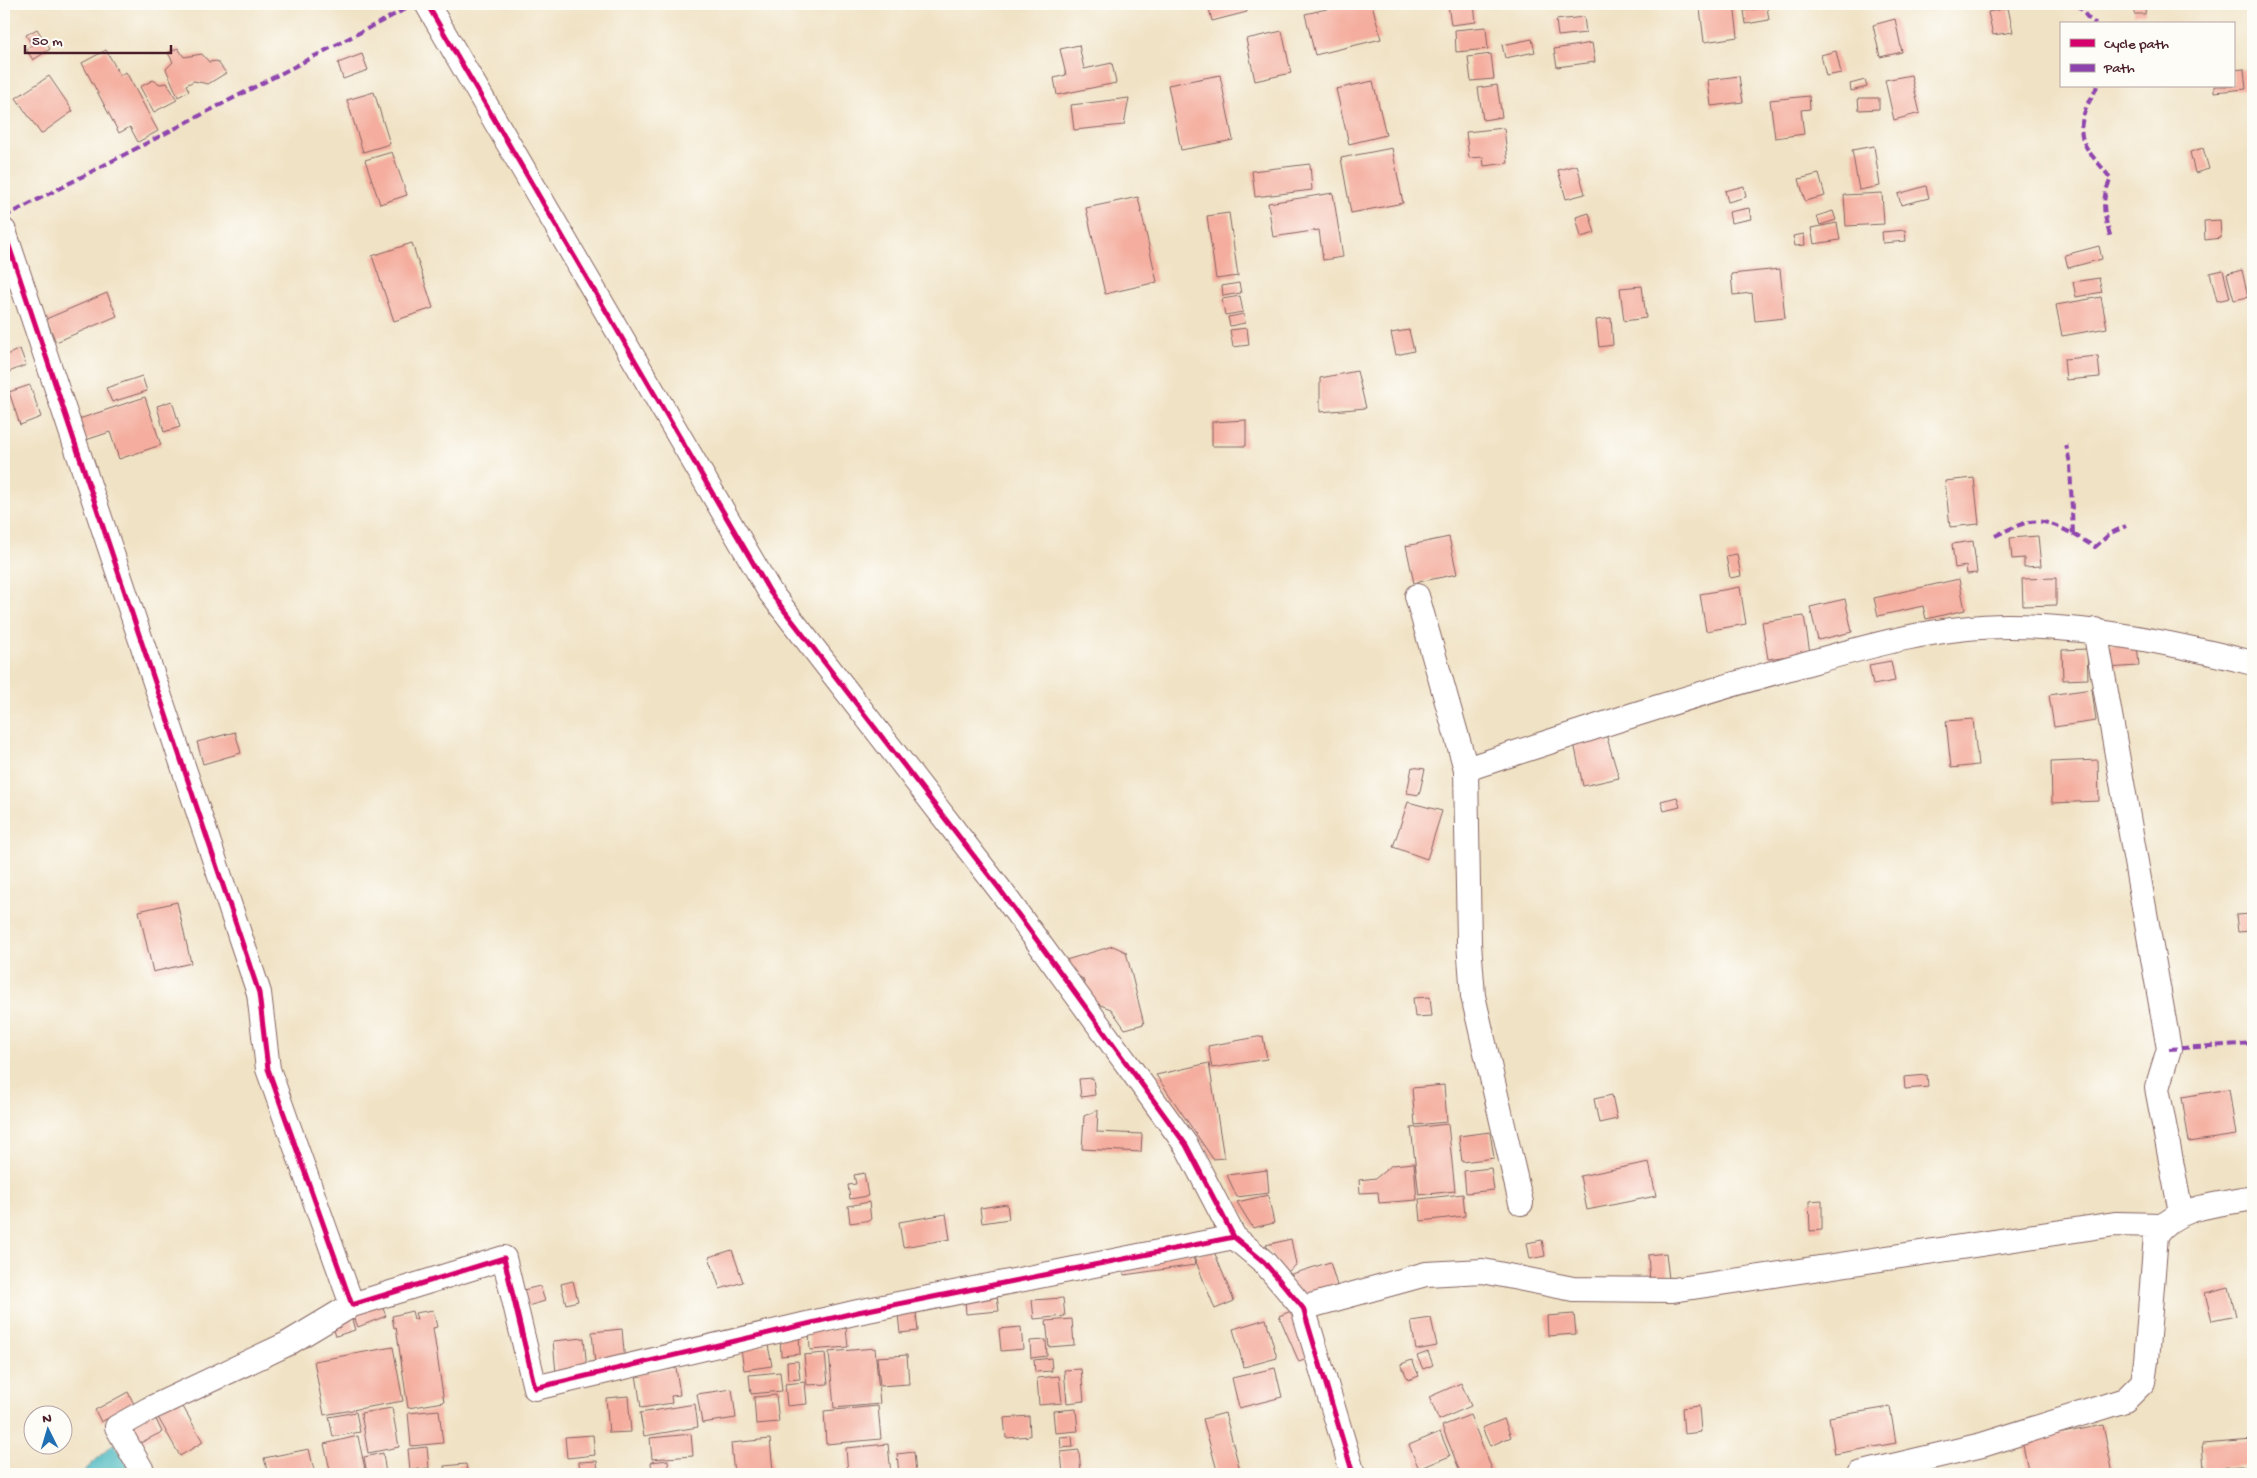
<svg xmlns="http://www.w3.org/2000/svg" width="2257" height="1478" font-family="'Gochi Hand',sans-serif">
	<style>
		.water { fill: #49b8bf; stroke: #4a6c75 }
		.building { fill: #f4ad9e }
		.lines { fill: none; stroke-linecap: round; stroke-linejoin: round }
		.minor-casing { stroke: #846361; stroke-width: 26 }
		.minor { stroke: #fff; stroke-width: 24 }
		.quiet { stroke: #8e44ad; stroke-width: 4; stroke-dasharray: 8 4; stroke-linecap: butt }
		.cycleway-casing { stroke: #fdfcf7; stroke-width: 8 }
		.cycleway { stroke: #d6006c; stroke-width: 5 }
	</style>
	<rect width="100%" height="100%" fill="#fdfcf7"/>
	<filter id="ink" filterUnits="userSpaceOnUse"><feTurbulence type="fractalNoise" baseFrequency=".02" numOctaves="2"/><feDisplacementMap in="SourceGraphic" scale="10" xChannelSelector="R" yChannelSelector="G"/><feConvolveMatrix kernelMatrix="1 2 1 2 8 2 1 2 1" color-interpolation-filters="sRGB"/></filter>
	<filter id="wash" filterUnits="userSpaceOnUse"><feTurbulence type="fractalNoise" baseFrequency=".0096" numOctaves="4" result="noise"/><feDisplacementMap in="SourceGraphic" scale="20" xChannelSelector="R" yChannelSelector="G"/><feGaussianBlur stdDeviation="1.12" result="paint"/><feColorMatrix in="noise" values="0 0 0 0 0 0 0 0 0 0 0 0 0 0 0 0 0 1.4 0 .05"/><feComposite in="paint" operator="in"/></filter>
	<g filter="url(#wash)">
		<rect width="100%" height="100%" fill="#f0e2c4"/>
		<path class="water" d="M114,1443l19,31h-52z"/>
		<g id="blocks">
			<path class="building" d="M1208,4h37l2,8 -35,9z
				M1348,4h24l9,35 -66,16 -10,-41z
				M1448,4h26l2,18 -25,3z
				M1734,4l4,33 -34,5 -4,-34z
				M1983,4h28l1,1 -28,4z
				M2134,4h12l-1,10h-11z
				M1767,7l2,13 -23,4 -2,-13z
				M2008,8l5,24 -20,3 -5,-23z
				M1584,17l2,16 -28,3 -2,-16z
				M1895,19l7,33 -22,5 -7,-32z
				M1486,27l2,22 -32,3 -1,-22z
				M37,29l13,20 -17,11 -7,-11 6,-4 -6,-10z
				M1282,31l9,42 -36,8 -9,-42z
				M1532,39l3,13 -30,6 -3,-13z
				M1592,43l3,19 -38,5 -3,-18z
				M1079,45l5,24 28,-6 4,20 -59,12 -3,-17 12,-3 -6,-26z
				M178,48l6,9 18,-3 7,8 8,-1 9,12 -18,11 -14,-3 -8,4 3,6 -11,6 -12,-28 7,-7 -5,-9z
				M106,50l14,25 6,-3 32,59 -20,11 -8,-15 -11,6 -37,-70z
				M1836,51l5,22 -15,3 -5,-21z
				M362,54l6,16 -25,9 -5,-16z
				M1491,54l3,25 -23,2 -3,-24z
				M2244,69l2,20 -32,3v-6h19v-16z
				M1220,75l13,65 -52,10 -13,-65z
				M1911,75l9,38 -26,7 -9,-40z
				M49,76l24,35 -32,23 -25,-36z
				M1739,76l4,26 -32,4 -3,-26z
				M153,80l7,4 7,-1 10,17 -23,12 -14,-25z
				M1865,80l2,7 -16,4 -1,-7z
				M1373,81l13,54 -37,9 -13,-55z
				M1497,85l5,32 -19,3 -5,-32z
				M374,92l16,52 -27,8 -16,-52z
				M1809,96l1,13 -9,1 3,24 -29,4 -5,-38z
				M1129,98l-5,27 -50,5 -3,-25z
				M1858,98h21v11l-20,1z
				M1504,128l4,35 -24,3 -1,-9 -14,1 -3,-26z
				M1874,146l6,40 -21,4 -7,-40z
				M1392,148l11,55 -52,10 -10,-55z
				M2203,148l6,21 -14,4 -5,-21z
				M392,152l15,43 -27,9 -15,-44z
				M1310,164l2,26 -57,7 -3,-26z
				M1577,165l8,29 -19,5 -8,-29z
				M1819,174l6,22 -20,5 -6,-22z
				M1744,186l2,11 -18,5 -3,-11z
				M1926,186l3,12 -28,7 -3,-11z
				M1333,193l10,64 -20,3 -4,-30 -46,7 -5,-34z
				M1882,193l2,31 -38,2 -2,-31z
				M1138,197l19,85 -52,12 -19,-86z
				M1749,208l2,11 -20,4 -2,-11z
				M1833,211l3,9 -16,5 -3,-9z
				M1229,213l9,63 -22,3 -9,-63z
				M1589,213l6,20 -14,4 -5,-20z
				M2220,220l1,18 -16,2 -1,-19z
				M1837,223l3,17 -26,4 -3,-16z
				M1905,230l1,11 -23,2 -1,-11z
				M1804,234l1,11 -10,1 -2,-10z
				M412,243l21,65 -39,13 -22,-65z
				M2099,246l3,13 -34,9 -3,-13z
				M1780,269l5,49 -30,3 -3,-28 -19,2 -2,-21z
				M2223,270l7,28 -13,3 -7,-28z
				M2242,270l6,27 -14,3 -7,-26z
				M2099,278l3,14 -26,5 -3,-15z
				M1239,283l2,10 -18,3 -1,-10z
				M1642,286l4,32 -22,3 -4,-33z
				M107,293l10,23 -61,26 -10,-23z
				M1240,296l3,16 -18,3 -3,-16z
				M2101,297l6,31 -45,8 -6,-31z
				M1244,314l1,9 -15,3 -2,-9z
				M1611,318l2,27 -14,2 -3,-27z
				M1247,328l2,17 -16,2 -3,-17z
				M1409,330l5,21 -18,4 -5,-22z
				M20,349l6,16 -22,9v-18z
				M2098,356l2,21 -34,3 -2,-21z
				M1357,371l9,37 -46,4v-34z
				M142,376l5,15 -35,11 -6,-14z
				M30,385l11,32 -21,8 -11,-33z
				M145,397l16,48 -42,14 -9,-27 -33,11 -7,-21z
				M172,401l8,26 -16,5 -7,-26z
				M1246,420v26h-34v-24z
				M1974,478l5,46 -29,3 -5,-46z
				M2038,536l3,30 -17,1v-9l-12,1 -2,-21z
				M1449,537l8,37 -43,9 -8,-37z
				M1973,541l4,32 -10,1 -1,-8 -11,2 -3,-24z
				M1737,554l4,22 -11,2 -4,-22z
				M2056,578v27l-33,1 -1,-27z
				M1959,579l6,31 -39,9 -3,-13 -45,10 -4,-18z
				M1740,587l6,37 -40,7 -6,-37z
				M1845,599l7,33 -34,8 -8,-33z
				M1804,616l6,37 -42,6 -6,-37z
				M2137,643l2,23 -34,2 -1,-23z
				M2087,649l1,30 -25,1 -1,-30z
				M1891,661l4,20 -22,4 -4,-20z
				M2092,689l4,32 -42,6 -5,-32z
				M1973,719l5,46 -27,3 -5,-47z
				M1605,731l14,47 -36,8 -9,-43z
				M235,732l6,21 -38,11 -6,-22z
				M2098,760l1,41 -47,2 -1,-41z
				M1412,767l13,2 -6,26 -12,-2z
				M1677,797l3,10 -16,4 -3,-10z
				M1408,802l34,9 -15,48 -34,-12z
				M177,902l14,61 -38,9 -14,-61z
				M2253,914v17l-15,1 -2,-17z
				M1113,946l13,6 18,72 -19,5 -14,-20 -21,-8 -7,-22 -14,-8 -3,-11z
				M1430,997l2,19 -17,1 -2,-19z
				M1263,1036l4,23 -55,9 -4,-22z
				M1209,1063l15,95 -11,1 -57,-84z
				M1927,1075l1,12 -23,2 -1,-12z
				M1093,1078l2,17 -14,2 -2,-18z
				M1444,1085l3,37 -32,3 -3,-37z
				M2229,1089l7,46 -47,7 -7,-45z
				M1612,1095l5,24 -18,4 -5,-24z
				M1098,1110l-1,22 45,2 -1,18 -59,-3 2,-33z
				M1448,1124l7,67 -36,4 -8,-67z
				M1490,1132l4,26 -32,4 -3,-26z
				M1649,1162l7,34 -69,14 -7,-34z
				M1414,1163l3,37 -38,3 -1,-11 -18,1 -1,-13 17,-2 16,-13z
				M1491,1168l3,22 -28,3 -2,-22z
				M1267,1170l2,23 -32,4 -10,-22z
				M864,1173l4,23 -18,3 -2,-14 8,-1 -2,-9z
				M1463,1194l2,22 -44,5 -2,-22z
				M1268,1195l6,28 -21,5 -16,-26z
				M1822,1200v30l-12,1 -1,-30z
				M869,1202l2,18 -21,3 -2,-17z
				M1007,1204l2,15 -27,4 -2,-15z
				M946,1214l4,25 -47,8 -4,-25z
				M1291,1239l5,26 -12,10 -18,-30z
				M1542,1240l3,16 -15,3 -3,-16z
				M1213,1249l21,52 -19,8 -21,-52z
				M732,1250l11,32 -23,7 -11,-32z
				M1192,1251l3,14 -71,10 -1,-10z
				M1666,1253l3,26 -19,2 -2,-26z
				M1330,1262l8,27 -41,12 -8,-26z
				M573,1281l5,20 -12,3 -5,-20z
				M540,1286l5,15 -17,5 -5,-16z
				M2229,1287l7,29 -24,5 -7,-28z
				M997,1296l2,15 -33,3 -1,-15z
				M1063,1298l2,18 -31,3 -2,-19z
				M380,1301l6,15 -28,11 -6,-15z
				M1296,1309l21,46 -18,7 -20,-46z
				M433,1310l4,17 -4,1 11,74 -36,6 -12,-81 -2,1 -2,-12 20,-5 2,8h3l-2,-6z
				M916,1312l2,19 -18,2 -2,-19z
				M350,1313l5,17 -19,6 -6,-16z
				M1574,1314l2,20 -28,2 -1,-20z
				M1431,1318l6,28 -21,4 -5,-29z
				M1072,1319l2,26 -25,2 -3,-26z
				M1266,1319l11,39 -33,9 -11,-38z
				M1021,1327l2,22 -22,2 -2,-22z
				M846,1328l2,19 -38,3 -1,-19z
				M622,1329l3,34 -30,2 -3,-33z
				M799,1334l1,20 -19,2 -1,-21z
				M584,1338l3,32 -31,3 -3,-32z
				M1046,1340l1,16 -16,2 -1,-17z
				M768,1345l4,21 -28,4 -3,-21z
				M393,1347l10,54 -79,14 -10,-54z
				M875,1348l5,56 -46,4 -5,-56z
				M1428,1352l5,13 -10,4 -6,-13z
				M825,1353l3,31 -21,1 -3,-30z
				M907,1355l2,29 -29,2 -3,-29z
				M1051,1358l1,13 -17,1 -1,-12z
				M1412,1360l7,16 -11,4 -7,-16z
				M798,1361l2,18 -12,1 -1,-18z
				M676,1368l4,27 -9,1 1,7 -31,5 -5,-34z
				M1275,1368l7,29 -43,11 -7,-30z
				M1081,1369l3,32 -17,2 -3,-33z
				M780,1372l2,19 -31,3 -2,-19z
				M1059,1376l3,27 -23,2 -2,-27z
				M805,1382l2,22 -20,2 -2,-22z
				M1461,1383l10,23 -32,14 -10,-23z
				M732,1389l4,29 -34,5 -5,-29z
				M128,1392l6,12 -33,18 -6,-12z
				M776,1395l3,27 -23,2 -2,-27z
				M628,1396l3,36 -22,1 -3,-35z
				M178,1398l25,44 -23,14 -25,-44z
				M695,1404l3,23 -54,9 -4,-23z
				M878,1406l3,33 -55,5 -2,-33z
				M1699,1406l2,26 -17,2 -2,-26z
				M1890,1407l6,36 -61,11 -6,-37z
				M392,1408l7,39 -31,6 -7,-40z
				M1076,1409l2,22 -23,2 -2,-22z
				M439,1410l4,33 -32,3 -3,-33z
				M356,1412l4,20 -27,5 -4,-20z
				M153,1413l9,19 -28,14 -9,-19z
				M1225,1413l16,61h-23l-15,-55z
				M1470,1415l24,59h-33l-19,-48z
				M1029,1416l1,20 -24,2 -2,-20z
				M1504,1419l7,18 -21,9 -8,-18z
				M2103,1425l10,49h-84l-7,-33z
				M1440,1432l10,24 -31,13 -10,-24z
				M691,1434l2,22 -41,3 -2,-21z
				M593,1435l2,20 -28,3 -2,-21z
				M358,1436l8,38h-35l-7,-30z
				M1072,1436l1,11 -12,1 -1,-11z
				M770,1439l3,32 -39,3 -3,-31z
				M2253,1440v25l-49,4 -2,-25z
				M888,1444l3,30h-43l-2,-26z
				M427,1447l2,21 -19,2 -2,-21z
				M309,1449l6,25h-47l-4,-16z
				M1079,1450l2,24h-18l-2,-22z
				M914,1452l2,22h-17l-2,-20z
				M383,1453l3,21h-19l-3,-17z
				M668,1460l1,14h-17l-1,-12z
				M597,1461l1,13h-18l-1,-12z
				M466,1464l2,10h-23l-1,-8z"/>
		</g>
	</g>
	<g filter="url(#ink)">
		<use href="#blocks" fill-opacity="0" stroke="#846361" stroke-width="1"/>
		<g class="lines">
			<g class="minor-casing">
				<path id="minor" d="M427,4l343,588 231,299 185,254 48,92 30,25 39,46 50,166
					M4,231l255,762 9,76 84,236 152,-47 31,130 323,-76 376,-75
					M1417,596l49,173 3,174 4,53 48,207
					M2095,630l74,419 -12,39 24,125
					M1466,769c111,-36 222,-73 335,-104 68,-19 136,-39 207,-39 84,0 164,17 245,37
					M1303,1308l123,-34 57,-3 90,18 100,1 442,-66 48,1
					M144,1474l-27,-47 32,-18 138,-65 65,-39
					M1859,1474l123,-29 143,-45 18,-18 3,-21 10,-126c20,-30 64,-30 97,-37"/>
			</g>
			<use href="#minor" class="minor"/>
			<path class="quiet" d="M2077,4l11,14 8,6
				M2097,86c-3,9 -9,16 -12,25 -12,33 8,43 26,68 -11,20 -7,38 0,59
				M4,217l411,-213
				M2073,534l22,13 16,-14 15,-7
				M1995,536c35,-17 42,-21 78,-2l-3,-71 -4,-18
				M2169,1049l84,-6"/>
			<g class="cycleway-casing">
				<path id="cycleway" d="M427,4l343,588 231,299 185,254 48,92 30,25 39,46 50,166
					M4,231l255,762 9,76 84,236 152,-47 31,130 323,-76 376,-75"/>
			</g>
			<use href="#cycleway" class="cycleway"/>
		</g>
	</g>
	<rect width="2257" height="1478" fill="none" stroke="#fdfcf7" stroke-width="20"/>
	<rect x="2060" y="22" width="175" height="65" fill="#fdfcf7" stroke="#b5a4a5"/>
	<rect x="2070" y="39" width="25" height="8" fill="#d6006c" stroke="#b5a4a5"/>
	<text x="2104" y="48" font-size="15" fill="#4a1f2b">Cycle path</text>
	<rect x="2070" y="64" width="25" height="8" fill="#8e44ad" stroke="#b5a4a5"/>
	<text x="2104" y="72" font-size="15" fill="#4a1f2b">Path</text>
	<g transform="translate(48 1430) rotate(355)"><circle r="24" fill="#fdfcf7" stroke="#b5a4a5"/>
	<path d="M0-4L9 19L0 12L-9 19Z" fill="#1f6fb2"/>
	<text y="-8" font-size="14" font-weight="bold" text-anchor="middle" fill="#4a1f2b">N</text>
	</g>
	<path d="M25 45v8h146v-8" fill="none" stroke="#4a1f2b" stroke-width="2.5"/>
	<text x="32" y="45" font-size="15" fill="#4a1f2b" stroke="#fdfcf7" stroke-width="4" paint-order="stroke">50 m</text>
</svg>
